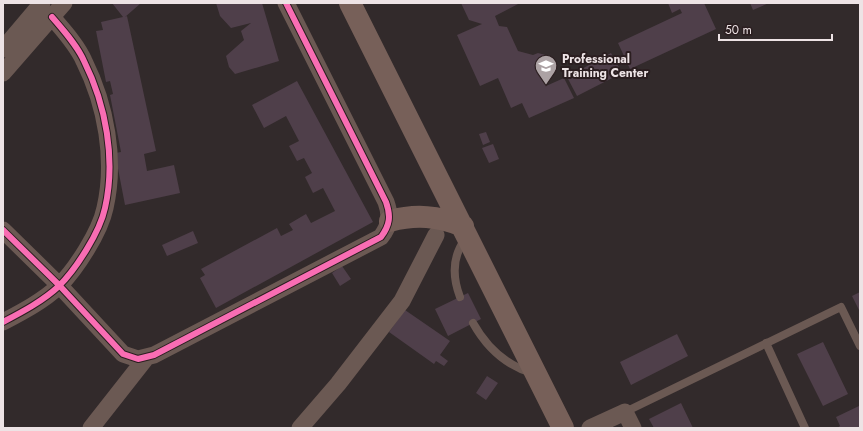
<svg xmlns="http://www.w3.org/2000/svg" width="863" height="431" font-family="Jost,sans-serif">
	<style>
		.building { fill: #4f3f4a }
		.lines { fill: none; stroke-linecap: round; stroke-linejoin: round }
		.service { stroke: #6b5953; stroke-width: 8 }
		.minor { stroke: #6b5953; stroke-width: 17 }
		.primary { stroke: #776059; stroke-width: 22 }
		.cycleway-casing { stroke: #2b1e20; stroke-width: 8 }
		.cycleway { stroke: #f96db3; stroke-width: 6 }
		.labels { text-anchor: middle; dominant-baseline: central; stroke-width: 4; stroke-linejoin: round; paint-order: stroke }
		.poi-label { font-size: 12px; font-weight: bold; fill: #ede3e5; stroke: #2b1e20; text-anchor: start }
	</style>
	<rect width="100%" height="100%" fill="#322a2b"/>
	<path class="building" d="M112,3h29l-16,14 2,-1 29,135 -12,3 3,17 27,-6 6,28 -55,12 -10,-52 6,-1 -11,-57 3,-1 -3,-13 -4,1 -10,-51 7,-1 -2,-8 22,-5z
		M216,3h46l17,58 -44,13 -6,-7 -3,-11 18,-16 -3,-9 10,-8 -20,5 -11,-12z
		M461,3h59l-25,13 4,10 8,1 11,24 15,4 5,-2 11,3 2,6 -5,24 18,-8 10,20 -45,20 -7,-15 -11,5 -13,-30 -18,8 -23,-51 25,-11 -13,-4z
		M668,3h36l12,26 -86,40 -12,-26 64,-30 -2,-4 -8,4z
		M750,3h19l-16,7z
		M611,53l11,20 -45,23 -10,-19z
		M297,81l76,141 -157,86 -16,-30 5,-3 -4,-6 76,-41 4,8 12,-6 -4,-6 17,-10 5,9 24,-12 -12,-23 -10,5 -8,-16 7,-4 -8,-15 -7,3 -8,-15 10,-5 -13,-25 -22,12 -12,-23z
		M486,132l4,10 -7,3 -4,-11z
		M493,144l6,15 -10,4 -7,-15z
		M193,231l5,12 -31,13 -5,-11z
		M342,266l9,13 -11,7 -8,-13z
		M860,292v20l-8,-16z
		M468,293l13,26 -33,17 -13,-27z
		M405,310l45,31 -10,14 8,6 -4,5 -8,-5 -2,3 -45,-32z
		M677,334l11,22 -57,29 -11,-23z
		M823,342l25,52 -25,12 -26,-52z
		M487,376l11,7 -12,17 -10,-7z
		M681,403l12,25h-39l-5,-9z
		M859,406l1,22h-23l3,-2 -4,-9z"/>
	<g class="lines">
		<path class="service" d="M460,297c-8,-21 -8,-40 5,-58
			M473,323c14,25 32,42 59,50
			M766,343l39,85
			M625,412l216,-105 19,39"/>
		<path class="minor" d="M3,49l39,-46
			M3,73l61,-70
			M3,230l56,55 64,69 15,5 16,-4 227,-118c9,-12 10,-21 5,-35l-100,-199
			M3,322c19,-10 40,-21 56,-36 17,-17 41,-54 46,-78 11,-48 1,-103 -21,-147 -7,-16 -21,-31 -32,-44
			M91,428l55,-70
			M300,428l38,-44 64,-83 34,-66
			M590,428l35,-16 8,16"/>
		<path class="primary" d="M350,3l213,425
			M390,221c26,-7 48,-5 73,5"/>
		<g class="cycleway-casing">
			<path id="cycleway" d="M3,230l56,55 64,69 15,5 16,-4 227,-118c9,-12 10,-21 5,-35l-100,-199
				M3,322c19,-10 40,-21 56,-36 17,-17 41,-54 46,-78 11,-48 1,-103 -21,-147 -7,-16 -21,-31 -32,-44"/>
		</g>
		<use href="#cycleway" class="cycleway"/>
	</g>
	<defs>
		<g id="university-pin" transform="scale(1.15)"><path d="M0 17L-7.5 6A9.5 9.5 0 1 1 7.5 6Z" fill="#aca2a4" stroke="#2b1e20"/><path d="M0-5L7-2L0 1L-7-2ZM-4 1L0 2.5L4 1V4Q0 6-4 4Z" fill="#fff"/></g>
	</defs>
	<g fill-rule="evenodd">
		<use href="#university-pin" x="546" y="66"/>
	</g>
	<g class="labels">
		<g class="poi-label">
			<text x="562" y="59">Professional<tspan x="562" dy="14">Training Center</tspan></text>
		</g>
	</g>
	<rect width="863" height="431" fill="none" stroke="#ede3e5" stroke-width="8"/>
	<path d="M719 34v6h113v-6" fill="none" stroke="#ede3e5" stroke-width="2"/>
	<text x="725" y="34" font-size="12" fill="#ede3e5" stroke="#2b1e20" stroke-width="3" paint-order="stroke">50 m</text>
</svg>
